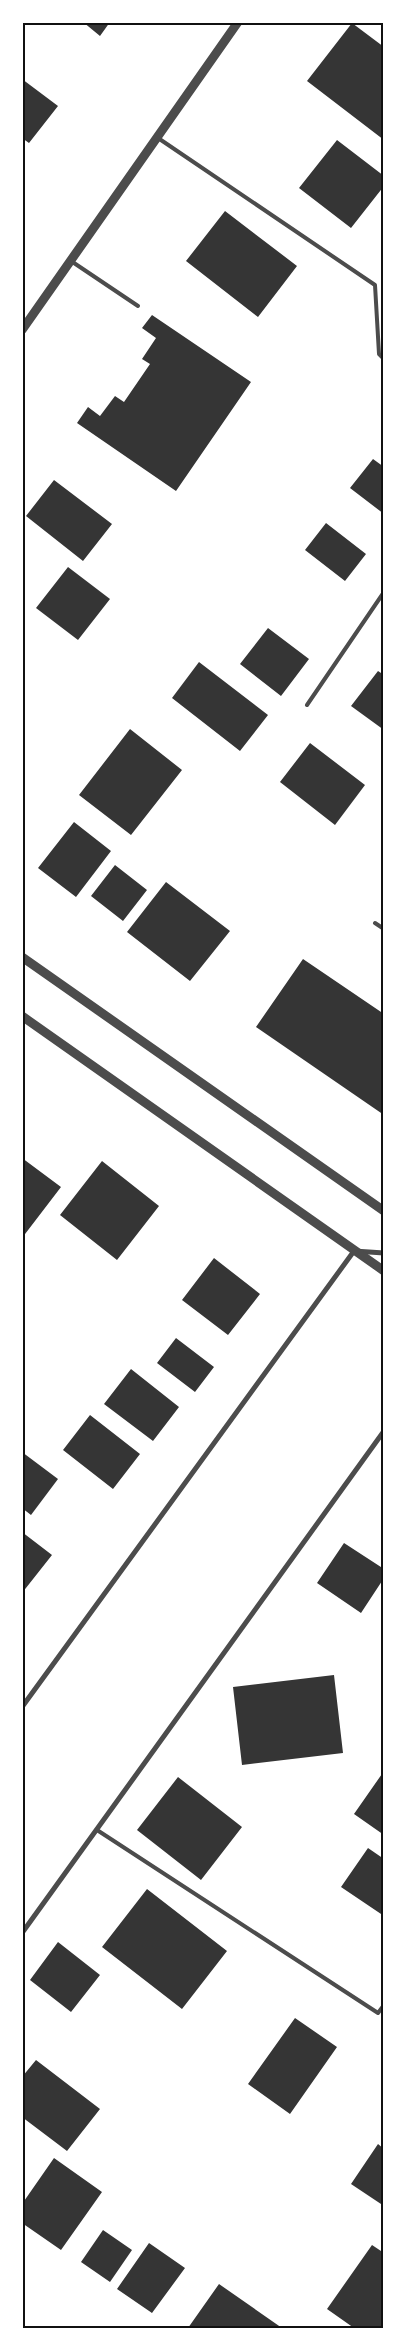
<svg xmlns="http://www.w3.org/2000/svg" width="406" height="2351" font-family="'Roboto Serif',serif">
	<style>
		.building { fill: #353535 }
		.lines { fill: none; stroke-linecap: round; stroke-linejoin: round }
		.service { stroke: #4c4c4c; stroke-width: 4 }
		.minor { stroke: #4c4c4c; stroke-width: 5 }
		.tertiary { stroke: #4c4c4c; stroke-width: 9 }
		.neatline { fill: none; stroke: #111; stroke-width: 2 }
	</style>
	<rect width="100%" height="100%" fill="#fff"/>
	<path class="building" d="M83,22h27l-10,14z
		M352,23l32,24v93l-77,-59z
		M22,79l36,27 -29,37 -7,-5z
		M337,140l47,36v10l-33,42 -52,-40z
		M225,211l72,55 -39,51 -72,-56z
		M152,315l99,67 -75,109 -99,-68 11,-16 12,9 15,-20 9,6 26,-38 -8,-5 14,-21 -14,-10z
		M373,459l11,8v47l-34,-26z
		M54,480l58,44 -29,37 -57,-45z
		M326,523l40,31 -21,27 -40,-31z
		M68,567l42,32 -32,41 -42,-32z
		M268,628l41,31 -28,37 -41,-32z
		M199,662l69,53 -28,36 -68,-53z
		M378,671l6,4v55l-33,-24z
		M130,729l52,41 -51,65 -52,-40z
		M310,743l55,42 -30,40 -55,-43z
		M74,822l37,29 -35,46 -38,-29z
		M115,865l32,25 -24,31 -32,-25z
		M166,882l64,49 -40,50 -63,-49z
		M303,959l81,55v101l-128,-88z
		M22,1158l39,29 -39,51z
		M102,1161l57,45 -42,54 -57,-45z
		M214,1258l46,36 -32,41 -46,-35z
		M176,1338l38,29 -19,25 -38,-29z
		M131,1369l48,38 -26,34 -49,-37z
		M90,1415l50,39 -27,35 -50,-39z
		M22,1452l36,27 -27,36 -9,-7z
		M22,1532l30,23 -30,38z
		M344,1543l40,26v9l-23,35 -44,-30z
		M334,1675l9,78 -101,12 -9,-78z
		M384,1771v64l-30,-21z
		M178,1777l64,50 -41,53 -64,-50z
		M368,1848l16,11v57l-43,-29z
		M147,1889l80,62 -45,58 -80,-62z
		M58,1942l42,33 -29,37 -41,-32z
		M295,2018l42,29 -47,67 -42,-30z
		M36,2060l64,49 -33,42 -45,-34v-40z
		M378,2144l6,5v57l-33,-22z
		M54,2158l48,34 -41,58 -39,-27v-19z
		M103,2230l29,20 -22,32 -29,-20z
		M149,2243l36,25 -33,45 -35,-24z
		M372,2245l12,8v75h-30l-27,-19z
		M219,2284l63,44h-94z"/>
	<g class="lines">
		<path class="service" d="M158,138l217,147 4,69 5,5
			M71,261l67,45
			M307,705l77,-113
			M375,923l9,6
			M97,1830l281,183 6,-8"/>
		<path class="minor" d="M22,1707l332,-456 30,2
			M22,1933l362,-502"/>
		<path class="tertiary" d="M22,330l216,-308
			M22,957l362,254
			M22,1016l362,255"/>
	</g>
	<rect width="406" height="2351" fill="none" stroke="#ffffff" stroke-width="48"/>
	<rect x="24" y="24" width="358" height="2303" class="neatline"/>
</svg>
